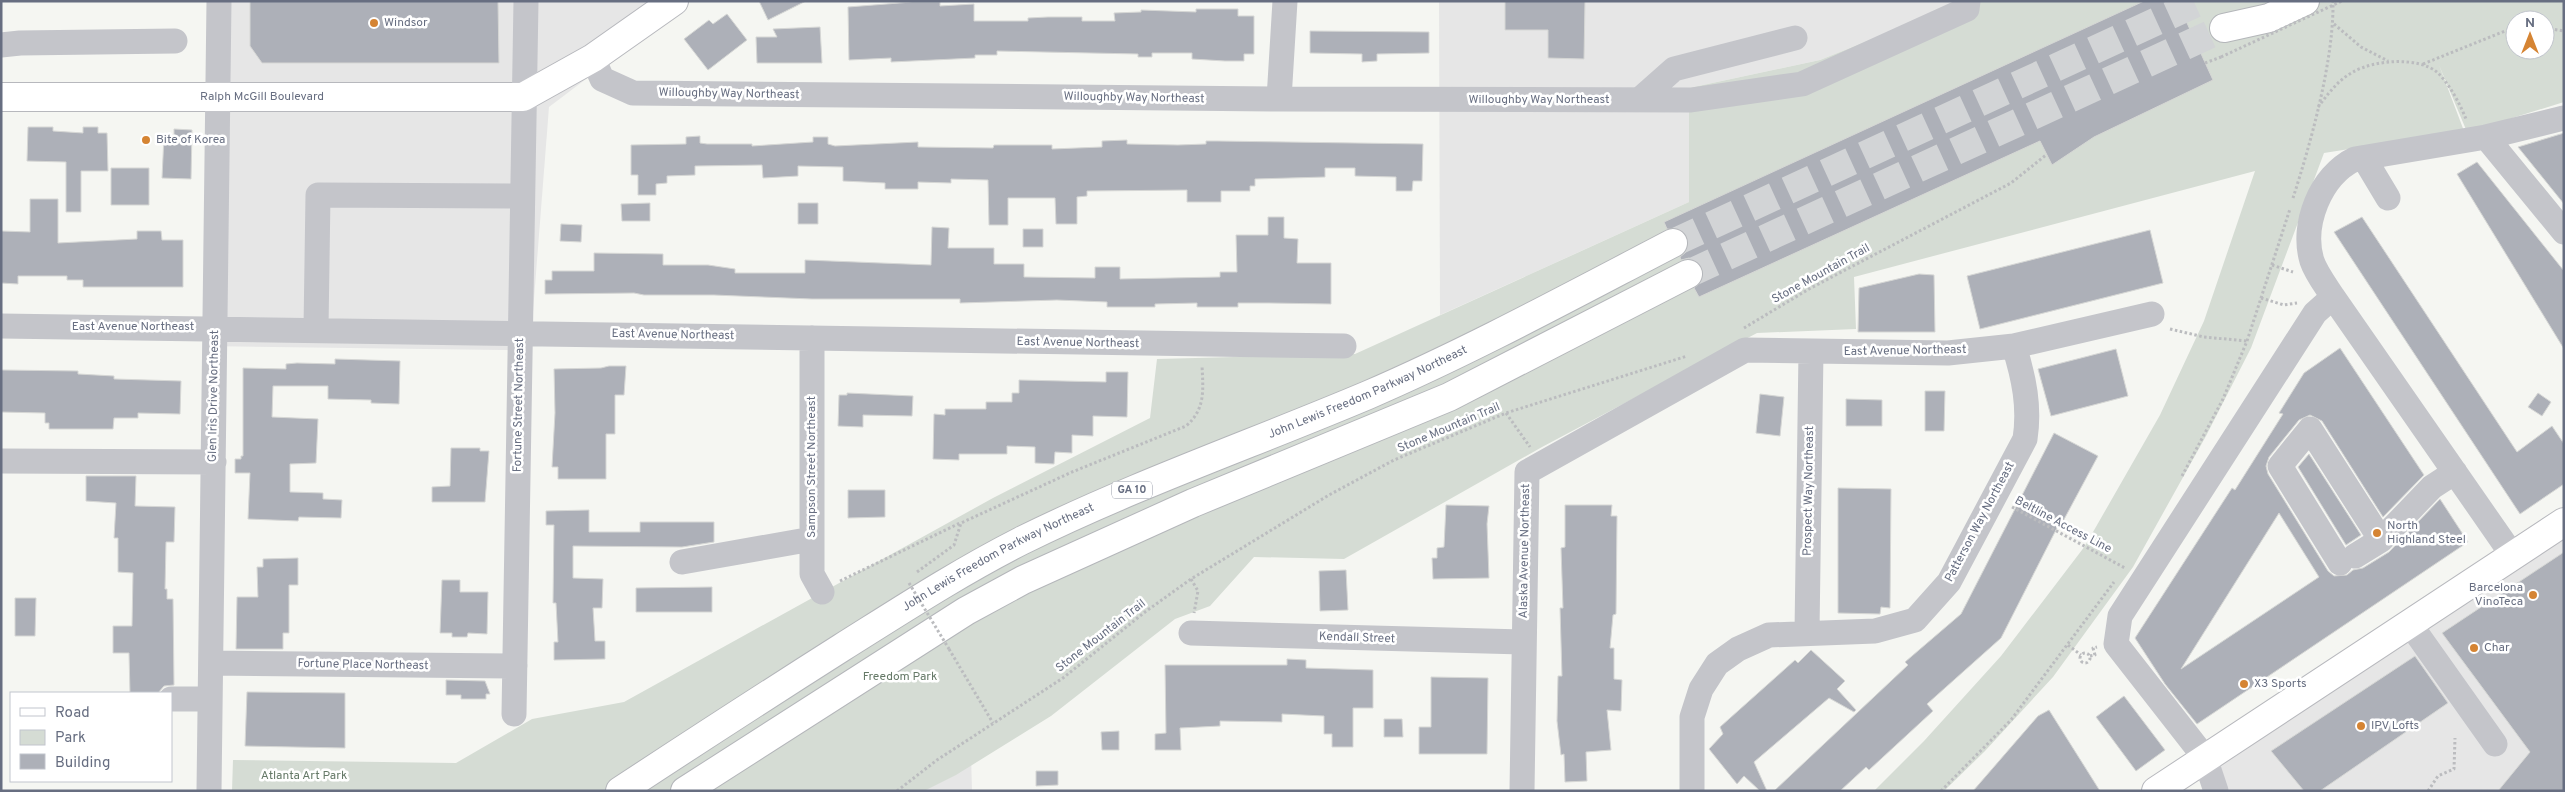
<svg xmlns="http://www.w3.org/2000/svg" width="2565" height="792" font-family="Overpass,sans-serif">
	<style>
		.built { fill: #e6e6e6 }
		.green { fill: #d5dcd4; fill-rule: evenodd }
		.building { fill: #adb0b8; stroke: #d6d7d5; fill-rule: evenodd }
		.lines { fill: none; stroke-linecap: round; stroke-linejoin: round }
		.highway-tunnel { stroke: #d2d4d6; stroke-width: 28; stroke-dasharray: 28 14; stroke-linecap: butt }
		.major-casing { stroke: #b7b8bd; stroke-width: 30 }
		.highway-casing { stroke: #b4b6ba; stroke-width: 30 }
		.path { stroke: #bbbcbf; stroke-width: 3; stroke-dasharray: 2.5 2.5; stroke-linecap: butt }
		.minor { stroke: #c4c5ca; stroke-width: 25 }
		.major { stroke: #fff; stroke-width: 28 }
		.highway { stroke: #fff; stroke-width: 28 }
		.path-bridge { stroke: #bbbcbf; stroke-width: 3; stroke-dasharray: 2.5 2.5; stroke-linecap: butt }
		.poi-dot { fill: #d58433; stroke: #fff; stroke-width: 2 }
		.labels { text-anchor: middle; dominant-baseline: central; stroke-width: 5; stroke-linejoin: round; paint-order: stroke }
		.shield { fill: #fff; stroke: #959aa7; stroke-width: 1 }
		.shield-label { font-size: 11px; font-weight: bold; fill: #676e81 }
		.poi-label { font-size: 12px; fill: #676e81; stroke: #fff; text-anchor: start }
		.street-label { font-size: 12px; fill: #676e81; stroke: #fff }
		.park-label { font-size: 12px; fill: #657967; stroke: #fff }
	</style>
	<rect width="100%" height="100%" fill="#f5f6f2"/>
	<path class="built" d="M212,1h477l-140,106 -19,243h-29l-297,-4z
		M1439,1h513v6l-132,53 -131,28v114l-249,113z
		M2564,507v284h-357l-9,-37z
		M971,754l1,37h-63z"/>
	<path class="green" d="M1952,1h612v101l-97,30 -28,-67 25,66 -140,22 -73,195 -45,88 -73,131 -80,110 -68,74 -41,40h-70l50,-50 77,-85 84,-110 75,-131 44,-94 51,-150 -401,106 2,52 -99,4 -215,114 -198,112 -90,-2 -44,49 -35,13 -124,97 -95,59 -32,16h-692l1,-31 223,3 76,-44 92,-17 369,-204 157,-80 7,-59 198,-5 334,-152v-114l131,-28 132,-53zM2515,20h30v30h-30z"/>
	<path class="building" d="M250,1h248l1,62h-237l-12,-17z
		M759,1h47l-38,19z
		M1505,1h80l-1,58 -36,-1v-28h-43z
		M2144,1h33l36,79 -119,57 -42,28 -12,-24 -341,156 -5,-9 7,-6 3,-7 -2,-8 -6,-6 -7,-3 -8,2 -1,-3 6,-5 3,-8 -2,-8 -6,-6 -14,-1 -3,-7z
		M912,2h28v4l34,-2v17h54v-3l20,-1h34v4h33l-1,-8 27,-1v-2l55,2v-3h42v7h16v38h-10v7h-19l-33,-2v-6h-40v4h-14v-3l-141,-3v4h-22v3l-84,4v-4l-42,2 -1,-53z
		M727,14l20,26 -39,30 -24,-31 25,-19 4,4z
		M820,27l2,36h-65l-1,-26h21l-4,-8z
		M1310,31l119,1v21l-52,1v7l-15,1v-8l-52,-1z
		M28,127h25v4l30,2v-6h15v6h9l1,38h-27v41h-15v-50l-39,-1z
		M174,129l18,1 -1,49 -29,-1 2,-42h10z
		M2564,133v71l-46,-57z
		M700,136v7l7,1h45v2l61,-4v-5h15v7l7,2 83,-4v5l75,1 1,-3h58v4l50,-2v-6l25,-1v4l51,1 28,-1v-3h11l206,3 -1,37h-9l-1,10h-16v-14l-41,-1v-8h-30v9l-70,2v7h-5v5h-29v11h-34v-12l-100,1v5l-10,1v27h-21l-1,-26h-47v27h-19l-1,-45 -37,-1v4l-33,-1v7h-33v-6l-42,-2v-14l-45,-1v10l-35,2 -1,-13 -67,1v9l-28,1v7l-11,1v11h-18v-20h-7v-30l55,-1v-7z
		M2477,162l87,109v78l-107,-175z
		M111,168h38v37h-38z
		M30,199h28v44l79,-4v-8h24l1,9h21v47h-100v-7h-16v-4h-49v8l-17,-1v-52l29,1z
		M650,203v18h-28l-1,-17z
		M798,203h20v21h-20z
		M1268,217h16v21l14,1 -1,24h34v41l-62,-1h-31v4h-41v-4l-42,1v3h-48v-5l-50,-2 -97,3v-4h-148l-98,-4h-70l-10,-2 -89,1v-14h7v-9h42v-18l69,1v11h45l27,4v4h70v-13l126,5 1,-38 17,1 -1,20h46v16h30v13l71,1v-11h25v12l100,-2v-5h17l-1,-37h32z
		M2362,217l155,235 35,-26 12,18v40l-44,30 -186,-282z
		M561,224l21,1 -1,17 -21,-1z
		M1023,229h20v18h-20z
		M2150,230l13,53 -183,46 -13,-53z
		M1919,274l15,1 1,57h-77l1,-44z
		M2340,348l84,127 -41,42 -61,-96 -12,-6 -11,5 -30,37 -3,9 2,8 60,97 6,5 13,-1 6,-5 10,-2 26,-16 51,-53 28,43 -271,182 -32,-40 -30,-46 97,-150 3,2 48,-76 -4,-1 25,-40zM2279,513l40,64 -138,92z
		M2116,349l12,47 -77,20 -13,-47z
		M335,359l65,2 -1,43 -28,-1v-3l-43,-1v-13h-55l-1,31 46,2 -2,44 -26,1v28l33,1v6l19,1 -1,18 -42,-1 -1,4 -50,-2 2,-46h-15v-14h6v-3h2v-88l43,1v-5l11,-1 38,1z
		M609,366h17l-2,29h-9v39h-9v45h-48v-12h-6l3,-54 -1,-44 47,-1z
		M1,370l77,1v3l36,2v3l67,2 -1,33 -42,-1v5h-24l-1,11h-64v-6h-4v-10l-44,-1z
		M1106,372h22l-1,45 -34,-1v20l-21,-1v18l-17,-1 -1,12 -19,-1v-16l-28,-1v8h-48v6l-26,-1 1,-45 11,1v-6h41v-7h26v-9h7v-13l87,2z
		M1925,391h20l-1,40h-19z
		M847,393l66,3 -1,20 -49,-1v12l-25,-1 1,-31h8z
		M2538,393l13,9 -9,14 -14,-9z
		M1760,394l24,3 -4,39 -24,-3z
		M1846,399l36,1v26h-36z
		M2054,433l44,23 -37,69 -2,-1 -58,114 -74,66 6,7 -64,59 -3,-3 -26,24h-66l134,-126 -3,-3 56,-48z
		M451,448h29v3h9l-4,51h-53v-15l18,-1z
		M2309,454l52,81 -15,10 -48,-78z
		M86,476h50l-1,30 40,1 -1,35h-8l-1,47h2v10h6l1,86 -10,1 -6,7h-28l-1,-40h-16v-27h19l1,-53 -15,-1v-34h-4l2,-35 -30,-2z
		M1838,488l53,1 -1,119 -9,-1 -1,7 -42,-1z
		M848,490h37v27l-37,1z
		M1446,505l43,1 -2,18 2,54 -56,1 -1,-21h5v-10l7,-1z
		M1565,505h47l-1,11h6l-1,98 -3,1 -3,33h4v31l8,1 -1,31 -14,-1 4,40 -25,2 1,29 -22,1 -1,-28 -3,1 -4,-34 1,-45h4l-2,-68h3l-2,-60 4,-1z
		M589,510v22h51v-10h74v20l-32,5 -109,-1v32l30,1 -1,29h-9l2,33h10v18l-51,1v-18h4l-2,-39h-3l1,-78h-8v-14z
		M2564,552v239h-66l32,-39 -88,-119z
		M298,558v27h-9v48h-6v16h-47l1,-52h21l-1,-30h6v-8z
		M1346,570l2,40 -28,1 -1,-40z
		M442,580h18v12h28l-1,42 -19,-1 -1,4h-15v-4h-12z
		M712,587v25h-76v-24z
		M15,598h21l-1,38h-20z
		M1811,650l34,31 -8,8 19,21 -2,2 -25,-14 -75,64 13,29h-7l-16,-15 -7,8 -28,-35 14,-15 -3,-7 75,-67 3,3z
		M2415,656l33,47 -128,88h-16l-33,-40z
		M1287,659l19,1v8l67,2v38h-20v39h-21v-13h-8v-18l-42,-2v8l-62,-1v5l-40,2 1,22h-26v-16l11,-1 -1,-68h122z
		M1431,677l57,1 -1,76h-68v-27h12z
		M446,680l39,1 5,13h-4v5h-25v-4h-15z
		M247,692l98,1v55l-100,-2z
		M2124,696l41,54 -29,21 -40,-54z
		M2049,710l51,81h-127l65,-75z
		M1384,719h18l1,18h-19z
		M1119,731v19h-17l-1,-18z
		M1036,771h22v14l-22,1z"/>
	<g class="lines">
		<path class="highway-tunnel" d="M1673,243l528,-242
			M1688,274l536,-246"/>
		<g class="major-casing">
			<g id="major">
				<path id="s1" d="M1,97h522l70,-39 81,-57"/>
				<path d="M2156,791l408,-269"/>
			</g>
		</g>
		<g class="highway-casing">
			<g id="highway">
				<path d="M2224,28l45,-10 36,-17"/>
				<path id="s2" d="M620,791c73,-48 147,-96 221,-143 59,-37 117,-75 180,-107 113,-56 231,-97 347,-146 104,-45 205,-100 305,-152"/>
				<path d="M685,791l281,-180 57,-31 170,-77 256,-106 239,-123"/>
			</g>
		</g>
		<path class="path" d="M2334,24l27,23 27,14
			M2545,28l19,3
			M2205,63l16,-6
			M2423,64l92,-37
			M2318,107c10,-13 20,-27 35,-35 21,-12 66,-16 85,1 12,12 22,31 28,46
			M2293,198c18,-56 41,-138 40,-197
			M2272,265l21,7
			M2261,298l23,7 13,-2
			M1744,328l65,-39 202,-106 35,-28
			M2170,329l34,8 43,4
			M1506,413l24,34
			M2182,476l41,-77 24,-58 43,-132
			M2012,507l113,61
			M917,572l37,-27 7,-22 111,-51 114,-46c20,-17 17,-37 16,-61
			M1191,579l7,12 -4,22
			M840,581l120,-58
			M2068,645l13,10
			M949,649l44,74
			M2080 658a5 5 0 1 1 10 0a5 5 0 1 1-10 0Z
			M2090,656l5,-1 -2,-7 4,-1
			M897,791l40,-31 126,-82 82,-66 46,-33 138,-84 65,-35 112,-47 181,-57
			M1941,791l70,-71 103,-138
			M2428,791l10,-15 16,-7 1,-31"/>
		<path class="minor" d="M1,45l19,-2 155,-2
			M593,58l9,21 31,14 646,6 412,1 111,-16 165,-75 1,-8
			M1279,99l6,-98
			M1639,100l35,-31 121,-31
			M2486,137l78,95
			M2364,158l24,40
			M1,326l1343,20
			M316,329l2,-134 204,1
			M812,338v236l10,18
			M1,461l213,1
			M2355,556l26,-16
			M2513,556l-180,-259c-7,-11 -17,-24 -21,-36 -11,-36 8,-85 43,-102l131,-22 78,-19
			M682,562l130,-23
			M2340,563l-60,-97 30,-37 71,111 51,-53 23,-15
			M2410,624l85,120
			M1807,632l4,-281
			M1191,633l332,9
			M211,663l304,3
			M171,699h39
			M514,714l12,-713
			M209,791l10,-790
			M1522,791l5,-319 218,-122 203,3 66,-7 138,-32
			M1692,791v-74l9,-28 16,-25 21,-15 31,-14 106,-4 40,-11 34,-38 76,-143c5,-32 -1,-61 -11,-93
			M2216,791l-11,-33 -89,-114 4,-28 195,-303 18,-16"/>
		<use href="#major" class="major"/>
		<use href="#highway" class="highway"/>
		<path class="path-bridge" d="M2221,57l121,-56
			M909,583l40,66"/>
	</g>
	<g class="poi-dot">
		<circle cx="374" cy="23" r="5"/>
		<circle cx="146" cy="140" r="5"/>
		<circle cx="2377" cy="533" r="5"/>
		<circle cx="2533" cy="595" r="5"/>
		<circle cx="2474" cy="648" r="5"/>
		<circle cx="2244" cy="684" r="5"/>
		<circle cx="2361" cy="726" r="5"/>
	</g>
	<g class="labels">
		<rect class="shield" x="1112" y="481.5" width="40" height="17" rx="4"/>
		<g class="shield-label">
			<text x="1132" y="490">GA 10</text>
		</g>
		<g class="poi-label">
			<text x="384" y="23">Windsor</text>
			<text x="156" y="140">Bite of Korea</text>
			<text x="2387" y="526">North<tspan x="2387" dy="14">Highland Steel</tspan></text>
			<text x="2523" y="588" text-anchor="end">Barcelona<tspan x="2523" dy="14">VinoTeca</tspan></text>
			<text x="2484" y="648">Char</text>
			<text x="2254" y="684">X3 Sports</text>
			<text x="2371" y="726">IPV Lofts</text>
		</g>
		<g class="street-label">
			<text transform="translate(729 94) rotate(1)">Willoughby Way Northeast</text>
			<text stroke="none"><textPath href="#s1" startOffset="261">Ralph McGill Boulevard</textPath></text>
			<text transform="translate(1134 98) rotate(1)">Willoughby Way Northeast</text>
			<text x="1539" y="100">Willoughby Way Northeast</text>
			<text transform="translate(1821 274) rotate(-29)">Stone Mountain Trail</text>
			<text x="133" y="327">East Avenue Northeast</text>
			<text transform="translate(673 335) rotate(1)">East Avenue Northeast</text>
			<text transform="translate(1078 343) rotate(1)">East Avenue Northeast</text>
			<text transform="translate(1905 351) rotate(-1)">East Avenue Northeast</text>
			<text stroke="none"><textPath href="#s2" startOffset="850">John Lewis Freedom Parkway Northeast</textPath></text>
			<text transform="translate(214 396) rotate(-89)">Glen Iris Drive Northeast</text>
			<text transform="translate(519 405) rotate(-89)">Fortune Street Northeast</text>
			<text transform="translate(1449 428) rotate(-23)">Stone Mountain Trail</text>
			<text transform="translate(812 467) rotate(-90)">Sampson Street Northeast</text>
			<text transform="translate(1809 491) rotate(-89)">Prospect Way Northeast</text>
			<text transform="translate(1980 522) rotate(-62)">Patterson Way Northeast</text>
			<text transform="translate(2063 525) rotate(28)">Beltline Access Line</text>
			<text transform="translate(1525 551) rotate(-89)">Alaska Avenue Northeast</text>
			<text stroke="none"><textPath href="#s2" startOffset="445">John Lewis Freedom Parkway Northeast</textPath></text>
			<text transform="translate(1101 636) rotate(-38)">Stone Mountain Trail</text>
			<text transform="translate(1357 638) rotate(2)">Kendall Street</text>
			<text transform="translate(363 665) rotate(1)">Fortune Place Northeast</text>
		</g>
		<g class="park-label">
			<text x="900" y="677">Freedom Park</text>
			<text x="304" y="776">Atlanta Art Park</text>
		</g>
	</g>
	<rect width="2565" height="792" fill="none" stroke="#676e81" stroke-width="5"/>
	<rect x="10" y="692" width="162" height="90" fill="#ffffff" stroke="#c2c5cd"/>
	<rect x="20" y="708" width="25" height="8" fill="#ffffff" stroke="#c2c5cd"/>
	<text x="55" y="717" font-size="15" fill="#676e81">Road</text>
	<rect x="20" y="730" width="25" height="15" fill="#d5dcd4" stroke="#c2c5cd"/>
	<text x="55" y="742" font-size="15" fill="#676e81">Park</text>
	<rect x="20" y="754" width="25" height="15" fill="#adb0b8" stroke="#c2c5cd"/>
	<text x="55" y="767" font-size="15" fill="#676e81">Building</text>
	<g transform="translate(2530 35)"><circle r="24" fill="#ffffff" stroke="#c2c5cd"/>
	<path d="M0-4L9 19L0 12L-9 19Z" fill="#d58433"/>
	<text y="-8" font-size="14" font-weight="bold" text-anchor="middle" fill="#676e81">N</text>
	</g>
</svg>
